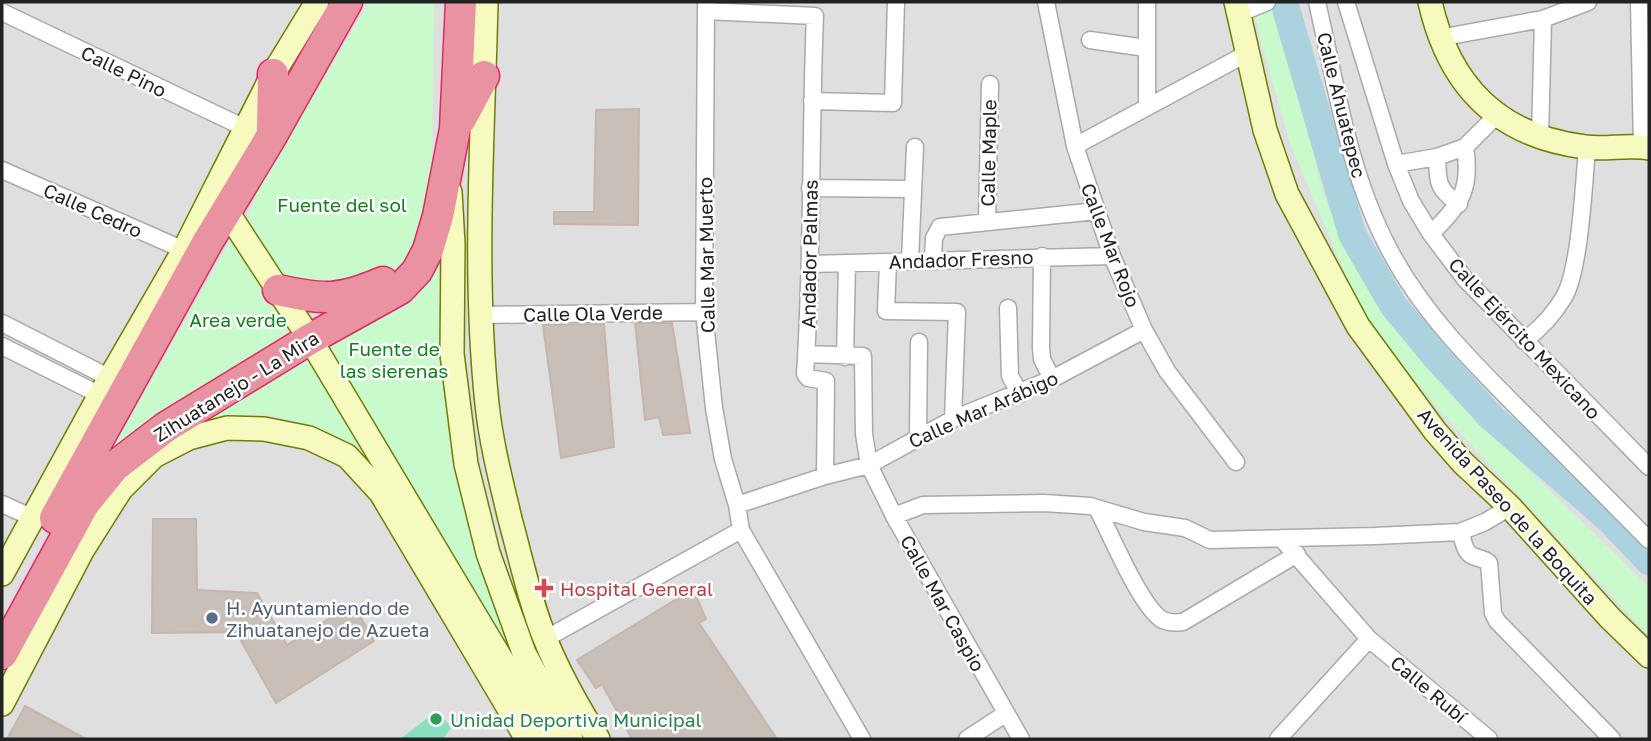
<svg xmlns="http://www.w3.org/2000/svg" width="1651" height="741" font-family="'Golos Text',sans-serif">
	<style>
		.residential { fill: #e0dfdf }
		.park { fill: #c8facc }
		.pitch { fill: #88e0be }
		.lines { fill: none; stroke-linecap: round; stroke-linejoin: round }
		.river { stroke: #aad3df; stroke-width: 28 }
		.building { fill: #c7bfb8; stroke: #c4b6ab; stroke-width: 2 }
		.street-casing { stroke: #a9a9a9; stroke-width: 19 }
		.secondary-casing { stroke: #707d05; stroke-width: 26 }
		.highway-casing { stroke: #dc2a67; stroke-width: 33 }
		.street { stroke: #fff; stroke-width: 16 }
		.secondary { stroke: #f7fabf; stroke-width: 23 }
		.highway { stroke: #e892a2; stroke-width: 30 }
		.health-dot { fill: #e0444e; stroke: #fff; stroke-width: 2.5 }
		.service-dot { fill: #5c6f8a; stroke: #fff; stroke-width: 2.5 }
		.leisure-dot { fill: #2e9e5b; stroke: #fff; stroke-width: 2.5 }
		.labels { text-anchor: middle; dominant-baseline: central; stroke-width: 5; stroke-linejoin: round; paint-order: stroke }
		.street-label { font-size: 19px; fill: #222; stroke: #fff }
		.park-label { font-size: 19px; fill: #0c8416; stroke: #fff }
		.health-label { font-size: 19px; fill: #be3a42; stroke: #fff; text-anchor: start }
		.service-label { font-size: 19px; fill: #4e5e75; stroke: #fff; text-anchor: start }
		.leisure-label { font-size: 19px; fill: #27864d; stroke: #fff; text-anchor: start }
	</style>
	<rect width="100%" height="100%" fill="#f2efe9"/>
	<path class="residential" d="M2,2h1647v737h-1647z"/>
	<path class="park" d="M369,2h65l-2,181 -18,63 -13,18 -12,11 -96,15 -43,-56 -1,-21 10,-26z
		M1253,2h24l47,195 38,82 123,149 164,159v49l-209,-225 -70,-85 -23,-48 -57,-135 -30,-105z
		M234,234l67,98 -193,124z
		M449,236l-6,95 74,335 -195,-326z
		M305,350l79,128c-66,-53 -98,-75 -185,-57z"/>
	<path class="pitch" d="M438,710l13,18 -8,11h-43z"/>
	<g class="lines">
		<path class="river" d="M1284,2l68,232 41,71 43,52 55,60 119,103 39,41"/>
	</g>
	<path class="building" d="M639,109l-1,116 -84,-1v-12h40l2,-102z
		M635,323h37l18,110 -27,2 -4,-18 -14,3z
		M604,324l10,123 -53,11 -18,-133z
		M153,519h43l1,71 60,3 30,52 66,-41 21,37 -98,62 -40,-71 -84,1z
		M693,589l13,30 -7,4 78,116h-145l-30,-55 -6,4 -19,-28z
		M25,706l61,33h-79z"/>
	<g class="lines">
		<g class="street-casing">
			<path id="street" d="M1046,2l29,144 37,110 32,74 23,41 69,91
				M1317,2c19,82 31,169 71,245 33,65 86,117 137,168 42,42 83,84 124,125
				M1346,2l50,162 15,37 20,33 34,45 184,188
				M1639,2l3,145
				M706,3l-2,309 10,96 9,51 14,46
				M706,11l109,5c-5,119 -2,239 -10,358l3,4 18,3 -1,95
				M2,12l245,117
				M1238,14l29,-12
				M1439,38l104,-19 45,-17
				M1090,40l56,8
				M812,101l81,2 3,-101
				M1147,106v-104
				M1540,138l3,-119
				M1075,146l171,-92
				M1437,157c1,26 0,32 22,47
				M1396,164l41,-7 28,-10 32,-32
				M2,170l182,80
				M810,188l103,1
				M987,221l3,-137
				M1431,234c29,-30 41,-43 34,-87
				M1042,256l-1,92 1,11 10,20
				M933,259l1,-21 6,-11 157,-16
				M910,260l5,-113
				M888,262l-2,49 71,1 -4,107
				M810,264l302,-8
				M1008,308l2,68 10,18
				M482,315l222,-3
				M2,323l108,55
				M1524,341c16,-12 30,-27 40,-44 16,-27 20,-115 23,-149
				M2,346l98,49
				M807,354l56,2 1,78 5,31 25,51 127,223
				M845,357l2,-94
				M918,437l1,-95
				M2,504l31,14
				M1097,508c13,25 43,97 64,111 7,4 14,4 22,3l114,-68
				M894,516l29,-11 121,-2 46,3 54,16 41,6 25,12 165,-4 85,-4 25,-10 25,-15
				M741,530l121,209
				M1460,532c3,6 4,19 11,23 6,4 11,2 18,8l4,50 4,8 115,118
				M1281,538l88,101 120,100
				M545,639l196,-109 -4,-25 88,-29 44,-11 84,-46 99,-40 92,-49
				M967,739l38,-25
				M1278,739l91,-100"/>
		</g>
		<g class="secondary-casing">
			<path id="secondary" d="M486,2c-3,133 -13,269 1,402 4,39 14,77 23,115 11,40 20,83 36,122 14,34 32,66 52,98
				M1236,2l29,128 22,64 71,132 77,105 27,31 48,45 100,111 39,38
				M1430,2c19,84 68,134 155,145 21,3 43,-3 64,1
				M450,192l3,52 -1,110 14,110 22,89 36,100 47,86
				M226,210l84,129 239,400
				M2,574l98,-179 84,-145 89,-176 44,-72
				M2,704l81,-155 38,-60 33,-33 35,-18 38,-10 37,1 45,9 38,18 34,37 146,246"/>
		</g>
		<g class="highway-casing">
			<path id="highway" d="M461,119l23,-43
				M272,129l1,-55
				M278,290c46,10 61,11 105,-8
				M55,518l152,-275 64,-106 76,-135
				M2,654l82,-150 31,-38 51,-39 144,-88 90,-50 17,-18 11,-21 10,-34 17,-87 6,-127"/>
		</g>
		<use href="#street" class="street"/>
		<use href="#secondary" class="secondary"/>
		<use href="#highway" class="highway"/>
	</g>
	<path class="health-dot" d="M540.5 577.5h7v7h7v7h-7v7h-7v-7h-7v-7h7z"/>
	<circle class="service-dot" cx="212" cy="618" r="7"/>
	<circle class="leisure-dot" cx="436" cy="719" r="7"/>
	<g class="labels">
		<g class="street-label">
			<text transform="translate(124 71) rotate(26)">Calle Pino</text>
			<text transform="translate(1342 105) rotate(76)">Calle Ahuatepec</text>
			<text transform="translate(988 153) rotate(-89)">Calle Maple</text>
			<text transform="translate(93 210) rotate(24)">Calle Cedro</text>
			<text transform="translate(1111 245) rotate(69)">Calle Mar Rojo</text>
			<text transform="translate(809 254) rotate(-89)">Andador Palmas</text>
			<text transform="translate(706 255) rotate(-91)">Calle Mar Muerto</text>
			<text transform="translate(961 259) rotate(-2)">Andador Fresno</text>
			<text transform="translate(593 313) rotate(-1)">Calle Ola Verde</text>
			<text transform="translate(1525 338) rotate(47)">Calle Ejército Mexicano</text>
			<text transform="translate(236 386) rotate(-32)">Zihuatanejo - La Mira</text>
			<text transform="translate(983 409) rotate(-24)">Calle Mar Arábigo</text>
			<text transform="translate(1508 506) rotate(48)">Avenida Paseo de la Boquita</text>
			<text transform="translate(943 603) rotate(61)">Calle Mar Caspio</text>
			<text transform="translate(1429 689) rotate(40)">Calle Rubí</text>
		</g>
		<g class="park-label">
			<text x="342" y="204">Fuente del sol</text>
			<text x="238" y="319">Area verde</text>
			<text x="394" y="348">Fuente de<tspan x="394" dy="22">las sierenas</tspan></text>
		</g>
		<g class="health-label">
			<text x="560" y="588">Hospital General</text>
		</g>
		<g class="service-label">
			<text x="226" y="607">H. Ayuntamiendo de<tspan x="226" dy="22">Zihuatanejo de Azueta</tspan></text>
		</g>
		<g class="leisure-label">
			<text x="450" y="719">Unidad Deportiva Municipal</text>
		</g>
	</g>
	<rect width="1651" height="741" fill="none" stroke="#222222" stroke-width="7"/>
</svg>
